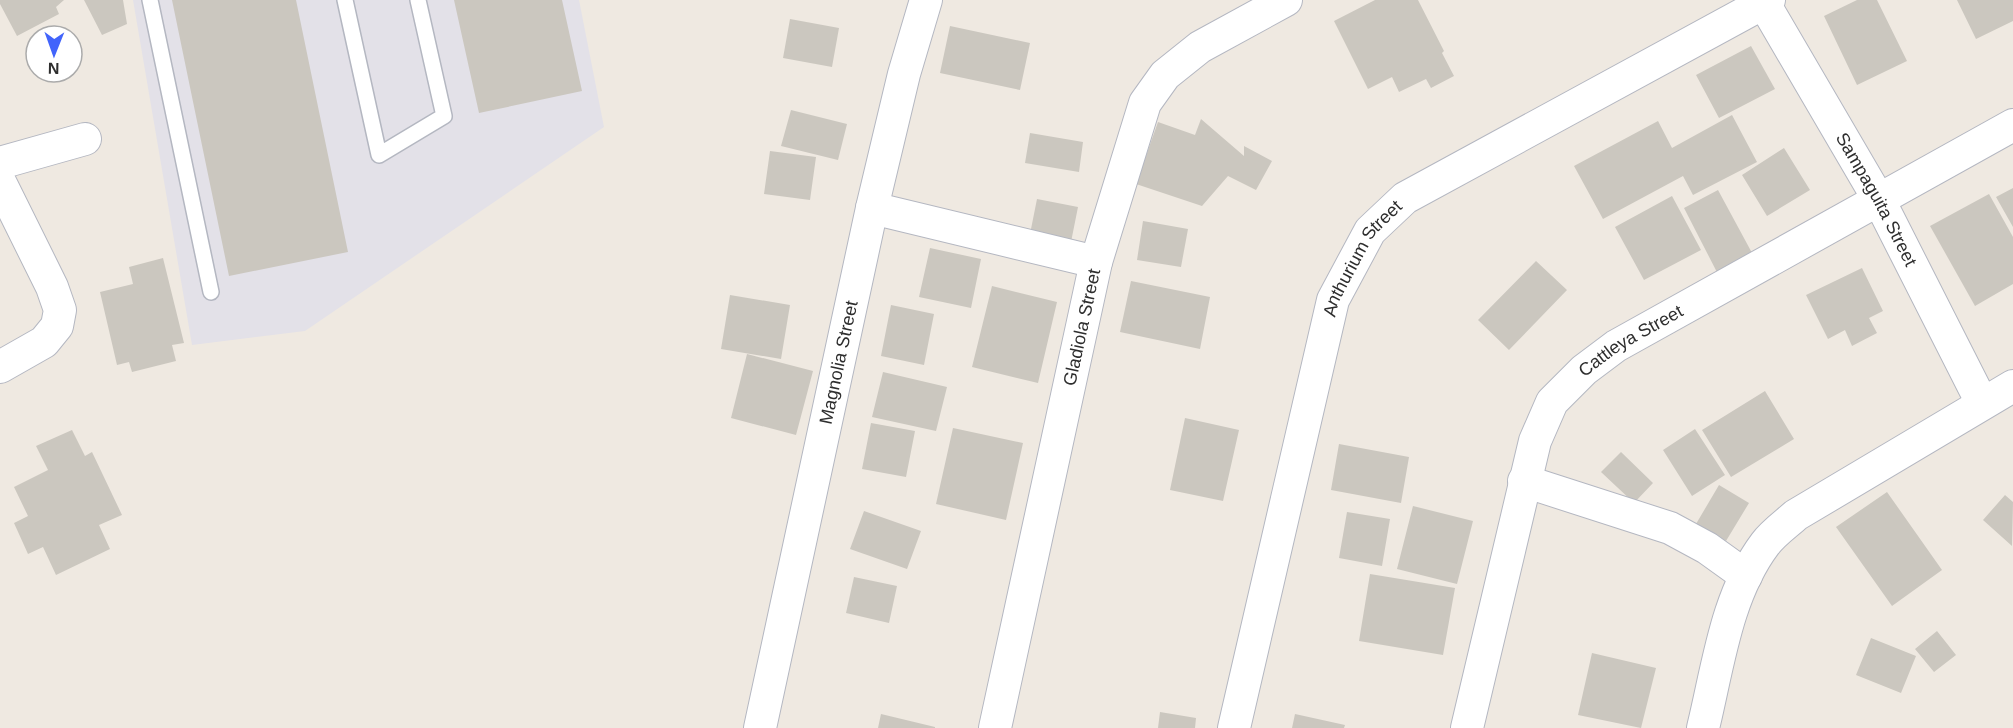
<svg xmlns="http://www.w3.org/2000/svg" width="2013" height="728" font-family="Helvetica,sans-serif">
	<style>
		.industrial { fill: #e3e1e8 }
		.building { fill: #cbc7bf }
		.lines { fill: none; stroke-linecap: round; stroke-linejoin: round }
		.service-casing { stroke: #b4b7c1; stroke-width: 18 }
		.minor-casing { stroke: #b4b7c1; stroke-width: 34 }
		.service { stroke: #fff; stroke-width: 15 }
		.minor { stroke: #fff; stroke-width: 32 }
		.labels { text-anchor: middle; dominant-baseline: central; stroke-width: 4.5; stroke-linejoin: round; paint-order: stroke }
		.street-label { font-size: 18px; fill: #2e2e2e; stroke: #fff }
	</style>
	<rect width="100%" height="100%" fill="#efe9e1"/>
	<path class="industrial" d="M133,0h446l25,127 -299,204 -113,14z"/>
	<path class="building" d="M0,0h64l-8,7 3,7 -42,22 -17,-32z
		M84,0h39l4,24 -25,11z
		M172,0h124l52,252 -119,24z
		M454,0h108l20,91 -103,22z
		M1375,0h43l26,51 -2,2 12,23 -23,12 -5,-9 -27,13 -7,-15 -24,12 -34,-68z
		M1857,0h20l30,61 -50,24 -33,-69z
		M1957,0h56v21l-37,18z
		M790,19l49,9 -7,39 -49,-9z
		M950,26l80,17 -10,47 -80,-17z
		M1751,46l24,43 -56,29 -23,-43z
		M791,110l56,14 -9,36 -57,-14z
		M1732,115l25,47 -64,33 -10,-19 -80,43 -29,-53 84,-45 14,27z
		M1201,119l43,37v-10l28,15 -16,29 -28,-14 -26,30 -66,-22 22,-62 37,13z
		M1030,133l53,9 -4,30 -54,-9z
		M1784,148l26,42 -43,26 -25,-41z
		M770,151l46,6 -6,43 -46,-6z
		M2013,188v39l-17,-30z
		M1718,190l40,74 -36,18 -38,-74z
		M1989,194l24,43v47l-38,22 -45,-80z
		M1672,196l29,54 -57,30 -29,-53z
		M1037,199l41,8 -7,35 -41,-8z
		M1143,221l45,8 -7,38 -44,-7z
		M930,248l51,11 -10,49 -52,-11z
		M163,258l21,85 -12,2 4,16 -44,11 -3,-10 -12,3 -17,-73 33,-8 -4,-17z
		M1536,261l31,29 -58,60 -31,-30z
		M1862,268l21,43 -14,7 8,15 -25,13 -7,-16 -17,9 -22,-44z
		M1131,281l79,16 -10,52 -80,-17z
		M992,286l65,16 -19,81 -66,-16z
		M730,295l60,10 -9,54 -60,-10z
		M891,305l43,9 -10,51 -43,-9z
		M747,354l66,17 -17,64 -65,-17z
		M883,372l64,15 -11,44 -64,-14z
		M1765,391l29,48 -63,38 -29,-47z
		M1185,418l54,12 -16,71 -53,-11z
		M871,423l44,8 -9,46 -44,-8z
		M953,428l70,15 -17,77 -70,-16z
		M1695,429l30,46 -33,21 -29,-46z
		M72,430l13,26 7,-4 30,63 -23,10 11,24 -54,26 -13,-28 -15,7 -14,-31 14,-7 -14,-29 34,-17 -12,-24z
		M1339,444l70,13 -8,46 -70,-13z
		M1621,452l32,31 -19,20 -33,-31z
		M1719,485l30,18 -23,38 -30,-17z
		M1887,492l55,78 -50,36 -56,-79z
		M2005,495l8,7 -1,44 -29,-26z
		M1413,506l60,15 -16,63 -60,-15z
		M864,511l57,20 -14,38 -57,-20z
		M1347,512l43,7 -8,47 -43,-8z
		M1370,574l85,14 -12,67 -84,-14z
		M854,577l43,9 -8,37 -43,-10z
		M1937,631l19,24 -22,17 -19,-23z
		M1871,638l45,18 -15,37 -45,-18z
		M1592,653l64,15 -15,60 -63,-13z
		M1160,712l36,6 -1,10h-37z
		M881,714l54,13v1h-57z
		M1295,714l50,11 -1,3h-52z"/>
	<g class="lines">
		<g class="service-casing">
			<path id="service" d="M150,0l61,292
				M345,0l34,155 65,-39 -26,-116"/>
		</g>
		<g class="minor-casing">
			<g id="minor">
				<path id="s1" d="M1762,0l117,200 103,203"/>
				<path d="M0,163l85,-24"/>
				<path d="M0,182l52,105 8,23 -3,16 -13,16 -44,25"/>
				<path d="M872,208l224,54"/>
				<path d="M1524,481l146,47 37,20 39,28"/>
				<path id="s2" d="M760,728l112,-520 32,-134 22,-74"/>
				<path id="s3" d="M995,728l101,-466 49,-159 20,-28 35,-28 86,-47"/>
				<path id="s4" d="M1234,728l99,-428 37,-69 35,-33 364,-198"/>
				<path id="s5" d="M1467,728l68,-287 17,-39 32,-32 32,-24 397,-221"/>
				<path d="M1703,728c15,-61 23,-132 62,-184 8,-11 21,-20 31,-29l217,-129"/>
			</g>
		</g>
		<use href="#service" class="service"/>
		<use href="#minor" class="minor"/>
	</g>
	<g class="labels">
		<g class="street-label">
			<text stroke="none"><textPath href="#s1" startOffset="230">Sampaguita Street</textPath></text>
			<text stroke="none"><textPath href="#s4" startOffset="490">Anthurium Street</textPath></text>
			<text stroke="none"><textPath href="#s3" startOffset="410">Gladiola Street</textPath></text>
			<text stroke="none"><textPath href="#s5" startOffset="438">Cattleya Street</textPath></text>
			<text stroke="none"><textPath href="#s2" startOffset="374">Magnolia Street</textPath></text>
		</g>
	</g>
	<g transform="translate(54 54) rotate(181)"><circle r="28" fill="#ffffff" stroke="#ababab" stroke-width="1.5"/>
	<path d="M0-4.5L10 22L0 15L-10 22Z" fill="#4264fb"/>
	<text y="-9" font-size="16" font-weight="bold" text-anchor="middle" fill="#2e2e2e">N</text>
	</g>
</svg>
